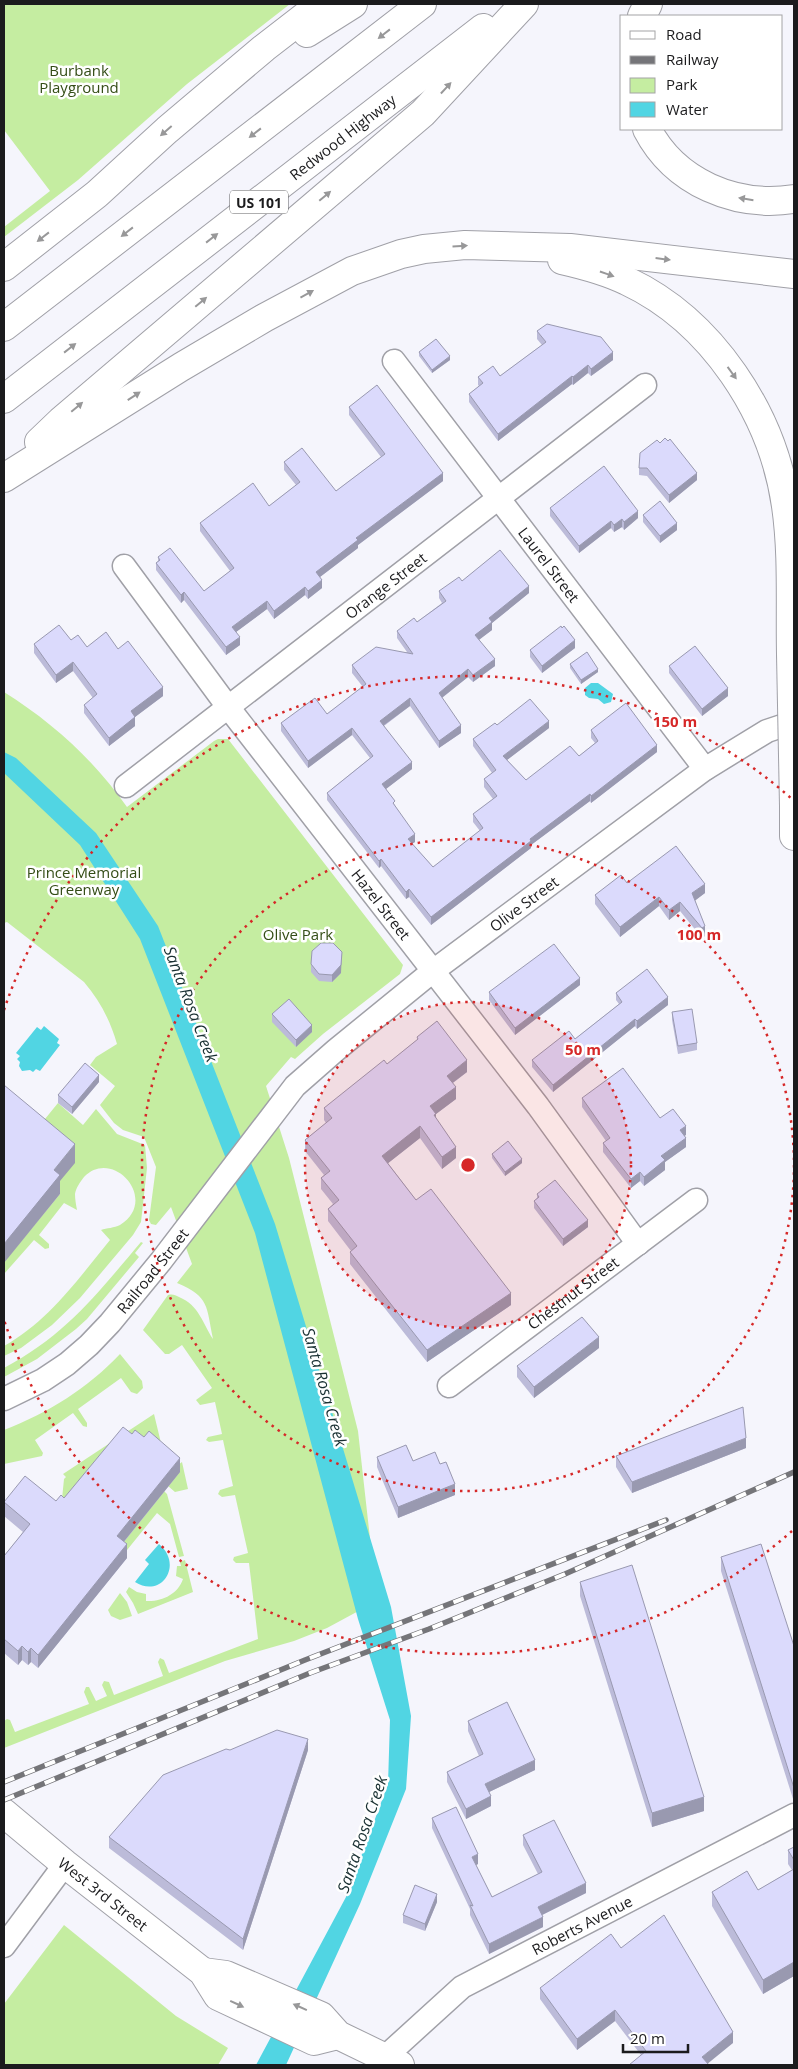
<svg xmlns="http://www.w3.org/2000/svg" width="798" height="2069" font-family="'Open Sans',sans-serif">
	<style>
		.green { fill: #c5eda1 }
		.water { fill: #51d5e3 }
		.lines { fill: none; stroke-linecap: round; stroke-linejoin: round }
		.minor-casing { stroke: #a0a0a7; stroke-width: 25 }
		.secondary-casing { stroke: #a0a0a7; stroke-width: 30 }
		.motorway-casing { stroke: #a0a0a7; stroke-width: 30 }
		.minor { stroke: #fff; stroke-width: 22 }
		.secondary { stroke: #fff; stroke-width: 28 }
		.motorway { stroke: #fff; stroke-width: 28 }
		.rail-casing { stroke: #757579; stroke-width: 5.5 }
		.rail { stroke: #fff; stroke-width: 4; stroke-dasharray: 11; stroke-linecap: butt }
		.motorway-bridge-casing { stroke: #a0a0a7; stroke-width: 30; stroke-linecap: butt }
		.motorway-bridge { stroke: #fff; stroke-width: 28 }
		.wall { fill: #bcbbd9 }
		.shaded-wall { fill: #9999b0 }
		.building { fill: #dbdafc; stroke: #9999b0 }
		.oneway { fill: #989899 }
		.ring { fill: none; stroke: #d62828; stroke-width: 2.5; stroke-dasharray: 2.5 5 }
		.labels { text-anchor: middle; dominant-baseline: central; stroke-width: 5; stroke-linejoin: round; paint-order: stroke }
		.shield { fill: #fff; stroke: #5f5f61; stroke-width: 1 }
		.shield-label { font-size: 14px; font-weight: bold; fill: #1b1b1d }
		.park-label { font-size: 15px; fill: #344d16; stroke: #fff }
		.street-label { font-size: 15px; fill: #1b1b1d; stroke: #fff }
		.water-label { font-size: 16px; font-style: italic; fill: #193032; stroke: #fff }
		.centre { fill: #d62828; stroke: #fff; stroke-width: 2.5 }
		.ring-label { font-size: 15px; text-anchor: middle; font-weight: bold; fill: #d62828; stroke: #fff; stroke-width: 5; stroke-linejoin: round; paint-order: stroke }
	</style>
	<rect width="100%" height="100%" fill="#f5f5fc"/>
	<path class="green" d="M4,4h286l-103,80 -109,96 -74,57v-10l46,-36 -46,-61z
		M4,692c48,30 90,68 123,115l87,-66 4,-2h10l175,226 -3,9 -77,60 -28,25 -4,-2 -25,29 23,72 69,273 19,170 -50,27 -33,13 -69,20 -221,87v-27l3,-2 3,1 5,12 74,-28 -5,-12 2,-5h3l7,14 11,-5 -5,-11 2,-4 5,1 5,13 49,-19 -5,-14 2,-4 4,2 5,13 89,-34 -9,-76h-13l-3,-3 1,-3 14,-4 -13,-58 -13,2 -4,-3 2,-4 13,-4 -10,-46 -14,2 -3,-2 2,-3 14,-3 -7,-32 -15,3 -4,-5 16,-12 -30,-43 -13,9h-4l-22,-24 25,-35c5,-1 7,0 11,2 20,8 24,27 34,42 -7,-33 -3,-42 -36,-56l15,-19 -21,-57 -15,18 -5,-1 -2,-4 7,-53 -12,-30 -21,-7 -9,-7 -14,-18 15,-19 -25,-21 6,-8 21,-13c-7,-24 -17,-43 -33,-62l-77,-60 -3,1z
		M58,1103l25,22 13,-16 21,25 28,11 2,23 -6,54 -8,13 -53,63 -28,27 -31,23 -17,8v-10c45,-25 74,-67 106,-106l-9,-10c6,-2 13,-2 19,-5 40,-25 -7,-78 -36,-48 -4,5 -8,11 -9,17 0,5 1,11 2,16l-13,-7 -25,32 10,9v4l-4,1 -11,-9 -30,34v-12l56,-68 -24,-64z
		M141,1242l2,1 -8,10 4,4 -52,62 -11,10 -39,30 -33,18v-9c63,-34 92,-73 137,-126z
		M120,1354l22,27 1,7 -6,6 -6,-2 -10,-14 -43,31 9,14v4l-4,-1 -10,-13 -38,27 8,13 -1,3 -38,8v-34c44,-17 84,-42 116,-76z
		M154,1414l7,29 -100,66 3,-30 2,-2 -3,-3z
		M182,1462l6,27 -13,3 -7,-6 11,-14 -5,-4z
		M164,1491l3,3 17,62 -5,1 -9,-33 -13,-11 -34,42 -6,-5z
		M185,1560l8,32 -55,22 -5,-11 -7,-11 3,-5 8,5 9,2v7c16,1 32,-7 37,-22l-7,-3 1,-10h4l-1,-4z
		M120,1593l7,9 5,14 -12,4 -9,-4 -3,-6z
		M64,1925l112,91 52,32 -10,17h-214v-61z"/>
	<path class="water" d="M591,683h7l15,11 -2,8 -7,2 -6,-5 -9,-1 -4,-3v-7z
		M4,752l12,6 80,75 62,93 117,298 116,383 20,109 -5,73 -46,115 -74,161h-30l90,-168 42,-113 2,-64 -32,-101 -103,-386 -115,-294 -60,-94 -76,-72z
		M44,1026l15,13 -2,4 3,2 -20,26 -4,-2 -3,3 -3,-2 -8,1 -3,-5 1,-4 -3,-3 3,-3 -4,-3 21,-26 4,3z
		M159,1544c25,21 2,55 -24,38l14,-18 -4,-4z"/>
	<g class="lines">
		<g class="minor-casing">
			<g id="minor">
				<path id="s1" d="M394,361l311,408"/>
				<path id="s2" d="M124,566l104,141 310,399 100,138"/>
				<path id="s3" d="M126,786l519,-401"/>
				<path id="s4" d="M449,1386l247,-186"/>
				<path id="s5" d="M4,1399l39,-19 24,-16 22,-19 21,-22 51,-62 134,-175 41,-36 97,-79 272,-202 62,-38 27,-9"/>
				<path d="M4,1946l61,-82"/>
				<path id="s6" d="M385,2057l77,-70 332,-172"/>
			</g>
		</g>
		<g class="secondary-casing">
			<g id="secondary">
				<path id="s7" d="M4,1813l61,51 138,108 15,24 96,45 24,-6"/>
				<path d="M203,1972l23,3 95,41 17,19 62,30"/>
			</g>
		</g>
		<g class="motorway-casing">
			<g id="motorway">
				<path d="M642,16l6,-12"/>
				<path d="M307,33l46,-29"/>
				<path d="M647,129c28,54 89,79 147,70"/>
				<path d="M562,260c22,5 45,11 65,21 85,40 146,133 159,225 7,48 4,99 5,148"/>
				<path d="M4,267l93,-73 70,-64 97,-82 57,-44"/>
				<path d="M4,327l418,-323"/>
				<path id="s8" d="M4,399l479,-371"/>
				<path d="M39,442l22,-21 362,-308 101,-109"/>
				<path d="M4,478l177,-111 83,-49 88,-47 49,-17 23,-5 41,-4 105,3 224,26"/>
				<path d="M794,806v30"/>
			</g>
		</g>
		<use href="#minor" class="minor"/>
		<use href="#secondary" class="secondary"/>
		<use href="#motorway" class="motorway"/>
		<g class="rail-casing">
			<path id="rail" d="M4,1782l301,-122 361,-140
				M4,1800l306,-127 119,-44 136,-55 229,-102"/>
		</g>
		<use href="#rail" class="rail"/>
		<g class="motorway-bridge-casing">
			<path id="motorway-bridge" d="M791,654l3,152"/>
		</g>
		<use href="#motorway-bridge" class="motorway-bridge"/>
	</g>
	<path class="wall" d="M537,331l76,29 -22,16 -3,-3 -15,12 -1,-1 -74,57 -29,-39v-8l10,-8 -1,-1v-8l22,-1 42,-31 -5,-6z
		M419,352l31,8 -18,13 -13,-17z
		M349,407l94,74 -85,64v3l-38,29 2,11 -14,11 -3,-4 -31,24 -7,-10 -31,23 4,13 -14,10 -42,-55 -3,3 -25,-33v-7l2,-2v-4l46,34 26,-20 -30,-40v-8l69,-17 27,-21 -12,-15v-8l52,29 45,-34 -32,-42z
		M660,443l37,37 -28,23 -22,-27 -8,-1v-7z
		M550,508l88,10 -14,12 -2,-3 -8,5 -3,-4 -32,25 -29,-37z
		M643,515l34,15 -17,13 -17,-21z
		M462,581l67,12 -37,30v7l-14,10 17,26 -22,16 -5,-5 -26,21 19,35 -22,15 -29,-42 -26,20 28,43 -26,20 29,53 -3,2 21,23 47,-36 -7,-9v-8l20,-15 -9,-12v-8l8,-6 -19,-27v-7l24,-14 52,3 -42,32 19,20 53,-24 16,-13 -4,-5v-8l66,22 -66,51 -1,-2 -59,44v3l-100,77 -22,-28 -3,2 -25,-33 -2,2 -52,-68v-7l43,-35 -18,-23 -44,33 -27,-37v-8l46,-9 36,-27 -11,-14v-8l55,-13 -10,-14v-7l20,-9 25,-19 -3,-5v-7z
		M71,640l16,7 31,2 45,47 -28,21v9l-26,20 -25,-33v-8l9,-7 -20,-27 -17,12 -22,-30v-9z
		M575,648l-33,25 -12,-16v-7z
		M570,664l28,8 -17,12 -11,-16z
		M669,666l59,30 -26,20 -33,-43z
		M627,883l78,10 -10,7 10,36 -3,2 -22,-27 -11,9 -10,-14 -39,31 -25,-33v-9z
		M311,964l30,9 -9,9 -13,-1 -8,-9z
		M580,985l-65,50 -26,-35v-8z
		M616,993l52,12 -31,24 -2,-3 -82,66 -21,-25v-7l43,-21 44,-35 -3,-4z
		M672,1012l25,31v7l-19,4 -6,-34z
		M272,1014l40,18 -16,15 -24,-25z
		M417,1037l50,35 -14,11 3,16 -20,15v4l20,40 -14,11 -22,-31 -32,25 28,37 95,105 -84,57 -77,-98v-12l1,-1 -23,-30v-12l5,-5 -12,-15v-11l3,-3 -19,-24v-11l21,-17 -2,-3v-12l63,-44 30,-24z
		M99,1082l-27,32 -14,-11v-8z
		M582,1098l78,20 26,17h-1l1,12 -21,15v8l-21,16 -4,-5 -9,7 -28,-36v-9l3,-2 -24,-34z
		M492,1154l30,9 -17,13 -13,-18z
		M537,1194l51,33 -25,19 -29,-38v-7l3,-3z
		M599,1348l-65,50 -17,-21v-11z
		M132,1434l12,3 36,35 -56,70 3,16 -89,110 -7,-6 -3,3 -6,-5 -4,5 -14,-12v-97l19,-24 -19,-16v-14l52,-1 8,-3z
		M746,1448l-114,45 -16,-26v-11z
		M377,1457l63,7 15,31 -57,23 -21,-51z
		M721,1557l73,89v156l-73,-231z
		M580,1582l124,229 -52,16 -72,-231z
		M468,1721l67,49 -46,22 2,14 -25,13 -19,-37v-10l32,-16 -11,-25z
		M230,1750h78l-65,200 -134,-102v-11z
		M432,1818l46,46 -2,1 16,32 46,-23 -15,-29v-10l63,58 -44,22 1,12 -54,27 -19,-39v-6l-38,-81z
		M794,1847v129l-31,18 -51,-88v-14l46,-2 34,-20 -4,-6v-14z
		M437,1902l-12,29 -22,-8v-8z
		M621,1948l112,95 -92,12 -26,-34 -38,29 -37,-51v-11z"/>
	<path class="shaded-wall" d="M613,352v8l-22,16v-7z
		M450,356v4l-18,13v-3z
		M588,365v8l-15,12v-8z
		M572,376v8l-74,57v-7z
		M443,473v8l-85,64v3l-42,32v-8l40,-34z
		M697,473v7l-28,23v-8z
		M638,511v7l-14,12v-8z
		M622,519v8l-8,5v-7z
		M611,521v7l-32,25v-7z
		M677,523v7l-17,13v-7z
		M322,580v8l-14,11v-8z
		M529,586v7l-37,30v7l-17,13v-8l14,-17z
		M305,587v8l-31,24v-8z
		M184,592v8l-3,3v-8z
		M267,601v8l-35,26v-8z
		M240,637v8l-14,10v-8z
		M575,640v8l-33,25v-7z
		M495,659v7l-22,16v-7z
		M73,662v9l-17,12v-8z
		M468,669v8l-29,23v-7z
		M598,669v3l-17,12v-4z
		M163,687v9l-32,24v-9z
		M728,688v8l-26,20v-7z
		M410,698v8l-30,22v-7z
		M135,717v9l-26,20v-8z
		M549,721v7l-46,35v-7z
		M461,725v8l-22,15v-7z
		M352,728v7l-44,33v-7z
		M657,745v7l-66,51v-7z
		M412,762v7l-30,23v-8z
		M590,794v7l-59,44v3l-100,77v-8l99,-78z
		M415,834v8l-7,4v-7z
		M381,859v7l-2,2v-7z
		M705,884v9l-13,10v-10z
		M409,889v8l-3,2v-7z
		M659,897v9l-39,31v-10z
		M680,902v9l-11,9v-10z
		M705,926v10l-3,2v-10z
		M342,952l-1,21 -9,9v-7z
		M580,978v7l-65,50v-7z
		M668,997v8l-31,24v-8z
		M635,1019v7l-82,66v-7z
		M312,1025v7l-16,15v-7z
		M467,1060v12l-20,15v-11z
		M99,1075v7l-27,32v-7z
		M456,1087v12l-20,15v12l-6,-20z
		M420,1126v12l-38,30v-12z
		M686,1126v9l-6,4v-9z
		M686,1138v9l-21,15v8l-21,16v-9l17,-21z
		M75,1144v19l-15,18v13l-56,69v-19l50,-74z
		M456,1147v11l-14,11v-12z
		M522,1159v4l-17,13v-4z
		M640,1172v9l-9,7v-9z
		M588,1220v7l-25,19v-7z
		M511,1293v12l-84,57v-12z
		M599,1337v11l-65,50v-11z
		M746,1438v10l-114,45v-11z
		M180,1458v14l-63,78v-14z
		M455,1484v11l-57,23v-11z
		M127,1544v14l-89,110v-13z
		M22,1646v14l-4,5v-14z
		M31,1648v14l-3,3v-13z
		M308,1739v11l-65,200v-11z
		M535,1760v10l-50,24v-10z
		M491,1796v10l-25,13v-10z
		M704,1797v14l-52,16v-14z
		M478,1854v10l-6,3v-10z
		M586,1883v10l-48,24v-10z
		M437,1894v8l-12,29v-7z
		M543,1917v10l-54,27v-10z
		M794,1962v14l-31,18v-14z
		M615,2010v11l-38,29v-11z
		M733,2032v11l-27,22 -4,-8z"/>
	<path class="building" d="M547,324l54,13 12,15 -22,17 -3,-4 -15,12 -1,-1 -74,58 -29,-40 14,-11 -5,-6 15,-11 7,10 46,-34 -9,-11z
		M436,339l14,17 -18,14 -13,-18z
		M377,385l66,88 -87,65 2,2 -42,32 6,8 -14,11 -3,-4 -31,24 -7,-10 -35,26 8,10 -14,10 -42,-55 -3,3 -25,-32 4,-3 -2,-3 12,-9 34,43 30,-23 -34,-45 36,-27 17,-13 16,23 31,-24 -16,-20 18,-14 34,43 49,-37 -36,-47z
		M665,438l3,3 2,-2 27,34 -28,22 -22,-27h-8l1,-15 17,-13 3,3z
		M604,466l34,45 -14,11 -2,-3 -8,6 -3,-4 -32,25 -29,-38z
		M660,501l17,22 -17,13 -17,-21z
		M500,550l29,36 -40,32 3,4 -17,13 20,24 -22,16 -5,-6 -29,24 22,32 -22,16 -29,-43 -30,23 32,41 -30,22 13,17 -2,2 22,31 -7,5 25,28 50,-39 -10,-14 24,-18 -13,-17 12,-9 -23,-31 22,-16 2,2 33,-26 19,22 -46,35 23,24 44,-34 9,10 19,-15 -7,-11 35,-27 31,42 -66,51 -1,-2 -60,45 1,2 -100,76 -22,-28 -3,3 -25,-33 -2,2 -52,-68 46,-37 -21,-28 -44,33 -27,-38 34,-25 12,16 39,-30 -14,-19 24,-18 37,7 -16,-23 17,-13 3,4 29,-21 -7,-10 20,-14 3,4z
		M59,625l12,15 7,-5 9,12 19,-15 12,17 10,-8 35,46 -32,24 4,6 -26,21 -25,-33 13,-11 -24,-32 -17,13 -22,-31z
		M561,626l1,2 2,-2 11,14 -33,26 -12,-16z
		M695,646l33,42 -26,21 -33,-43z
		M587,652l11,17 -17,11 -11,-16z
		M676,846l29,38 -13,9 13,33 -3,2 -22,-26 -11,8 -10,-13 -39,30 -25,-32 26,-20 6,8z
		M321,943h12l9,9 -1,13 -9,10 -13,-1 -8,-10 1,-13z
		M554,944l26,34 -65,50 -26,-36z
		M647,969l21,28 -31,24 -2,-2 -82,66 -21,-25 37,-29 6,8 47,-37 -6,-9z
		M289,999l23,26 -16,15 -24,-26z
		M692,1009l5,34 -19,3 -6,-34z
		M437,1021l30,39 -20,16 9,11 -26,19 6,8 -2,1 22,32 -14,10 -22,-31 -38,30 34,44 15,-11 80,104 -84,57 -77,-98 7,-6 -29,-37 11,-9 -18,-22 9,-7 -25,-31 27,-22 -8,-10 60,-48 3,4 31,-25 -1,-2z
		M85,1063l14,12 -27,32 -14,-12z
		M623,1068l37,50 13,-9 13,17 -6,4 6,8 -25,18 4,4 -21,17 -4,-5 -9,7 -28,-36 7,-5 -28,-40z
		M4,1085l71,59 -21,26 6,5 -56,69z
		M508,1141l14,18 -17,13 -13,-18z
		M555,1180l33,40 -25,19 -29,-38 5,-4 -2,-3z
		M582,1317l17,20 -65,50 -17,-21z
		M743,1407l3,31 -114,44 -16,-26z
		M123,1427l9,7 3,-4 9,7 5,-6 31,27 -63,78 10,8 -89,111 -7,-7 -3,4 -6,-6 -4,5 -14,-12v-83l26,-32 -26,-22 21,-26 31,25 5,-6 3,3z
		M406,1445l7,16 22,-9 5,12 6,-2 9,22 -57,23 -21,-50z
		M761,1544l33,102v142l-73,-231z
		M632,1565l72,232 -52,16 -72,-231z
		M507,1702l28,58 -50,24 6,12 -25,13 -19,-37 36,-18 -15,-33z
		M277,1730l31,9 -65,200 -134,-102 54,-62 63,-26 4,1z
		M456,1807l22,47 -6,3 20,40 50,-25 -19,-37 31,-15 32,63 -48,24 5,10 -54,27 -19,-39 3,1 -41,-88z
		M794,1847v13l-6,-10z
		M794,1869v93l-31,18 -51,-88 35,-21 11,19z
		M415,1885l22,9 -12,30 -22,-9z
		M664,1915l69,117 -31,25 7,8h-80l17,-14 -31,-41 -38,29 -37,-51 71,-54 10,14z"/>
	<defs><path id="oneway-solid" d="M-6-.8H1V-3.2L6.5 0L1 3.2V.8H-6Z" transform="scale(1.25)"/></defs>
	<g class="oneway">
		<use href="#oneway-solid" transform="translate(384 34) rotate(142)"/>
		<use href="#oneway-solid" transform="translate(446 88) rotate(-47)"/>
		<use href="#oneway-solid" transform="translate(166 131) rotate(139)"/>
		<use href="#oneway-solid" transform="translate(255 133) rotate(142)"/>
		<use href="#oneway-solid" transform="translate(325 196) rotate(-40)"/>
		<use href="#oneway-solid" transform="translate(746 199) rotate(-171)"/>
		<use href="#oneway-solid" transform="translate(127 232) rotate(142)"/>
		<use href="#oneway-solid" transform="translate(43 237) rotate(142)"/>
		<use href="#oneway-solid" transform="translate(212 238) rotate(-38)"/>
		<use href="#oneway-solid" transform="translate(460 246) rotate(-3)"/>
		<use href="#oneway-solid" transform="translate(663 259) rotate(7)"/>
		<use href="#oneway-solid" transform="translate(607 274) rotate(19)"/>
		<use href="#oneway-solid" transform="translate(307 294) rotate(-29)"/>
		<use href="#oneway-solid" transform="translate(201 302) rotate(-40)"/>
		<use href="#oneway-solid" transform="translate(70 348) rotate(-38)"/>
		<use href="#oneway-solid" transform="translate(732 373) rotate(54)"/>
		<use href="#oneway-solid" transform="translate(134 396) rotate(-33)"/>
		<use href="#oneway-solid" transform="translate(77 407) rotate(-40)"/>
		<use href="#oneway-solid" transform="translate(237 2004) rotate(25)"/>
		<use href="#oneway-solid" transform="translate(300 2007) rotate(-156)"/>
	</g>
	<circle cx="468" cy="1165" r="163" fill="#d62828" fill-opacity=".12"/>
	<g class="ring">
		<circle cx="468" cy="1165" r="163"/>
		<circle cx="468" cy="1165" r="326"/>
		<path d="M792 1531A489 489 0 0 1 4 1320M4 1010A489 489 0 0 1 792 799"/>
	</g>
	<g class="labels">
		<rect class="shield" x="230" y="190.5" width="58" height="23" rx="4"/>
		<g class="shield-label">
			<text x="259" y="202">US 101</text>
		</g>
		<g class="park-label">
			<text x="79" y="70">Burbank<tspan x="79" dy="17">Playground</tspan></text>
			<text x="84" y="872">Prince Memorial<tspan x="84" dy="17">Greenway</tspan></text>
			<text x="298" y="934">Olive Park</text>
		</g>
		<g class="street-label">
			<text stroke="none"><textPath href="#s8" startOffset="428">Redwood Highway</textPath></text>
			<text stroke="none"><textPath href="#s1" startOffset="256">Laurel Street</textPath></text>
			<text stroke="none"><textPath href="#s3" startOffset="328">Orange Street</textPath></text>
			<text stroke="none"><textPath href="#s5" startOffset="725">Olive Street</textPath></text>
			<text stroke="none"><textPath href="#s2" startOffset="425">Hazel Street</textPath></text>
			<text stroke="none"><textPath href="#s5" startOffset="199">Railroad Street</textPath></text>
			<text stroke="none"><textPath href="#s4" startOffset="155">Chestnut Street</textPath></text>
			<text stroke="none"><textPath href="#s7" startOffset="128">West 3rd Street</textPath></text>
			<text stroke="none"><textPath href="#s6" startOffset="239">Roberts Avenue</textPath></text>
		</g>
		<g class="water-label">
			<text transform="translate(191 1004) rotate(69)">Santa Rosa Creek</text>
			<text transform="translate(325 1387) rotate(74)">Santa Rosa Creek</text>
			<text transform="translate(362 1834) rotate(-71)">Santa Rosa Creek</text>
		</g>
	</g>
	<circle cx="468" cy="1165" r="8" class="centre"/>
	<g class="ring-label">
		<text x="675" y="727">150 m</text>
		<text x="699" y="940">100 m</text>
		<text x="583" y="1055">50 m</text>
	</g>
	<rect width="798" height="2069" fill="none" stroke="#1b1b1d" stroke-width="10"/>
	<rect x="620" y="15" width="162" height="115" fill="#ffffff" stroke="#a4a4a5"/>
	<rect x="630" y="31" width="25" height="8" fill="#ffffff" stroke="#a4a4a5"/>
	<text x="666" y="40" font-size="15" fill="#1b1b1d">Road</text>
	<rect x="630" y="56" width="25" height="8" fill="#757579" stroke="#a4a4a5"/>
	<text x="666" y="65" font-size="15" fill="#1b1b1d">Railway</text>
	<rect x="630" y="78" width="25" height="15" fill="#c5eda1" stroke="#a4a4a5"/>
	<text x="666" y="90" font-size="15" fill="#1b1b1d">Park</text>
	<rect x="630" y="102" width="25" height="15" fill="#51d5e3" stroke="#a4a4a5"/>
	<text x="666" y="115" font-size="15" fill="#1b1b1d">Water</text>
	<path d="M623 2044v8h65v-8" fill="none" stroke="#1b1b1d" stroke-width="2.5"/>
	<text x="630" y="2044" font-size="15" fill="#1b1b1d" stroke="#ffffff" stroke-width="4" paint-order="stroke">20 m</text>
</svg>
